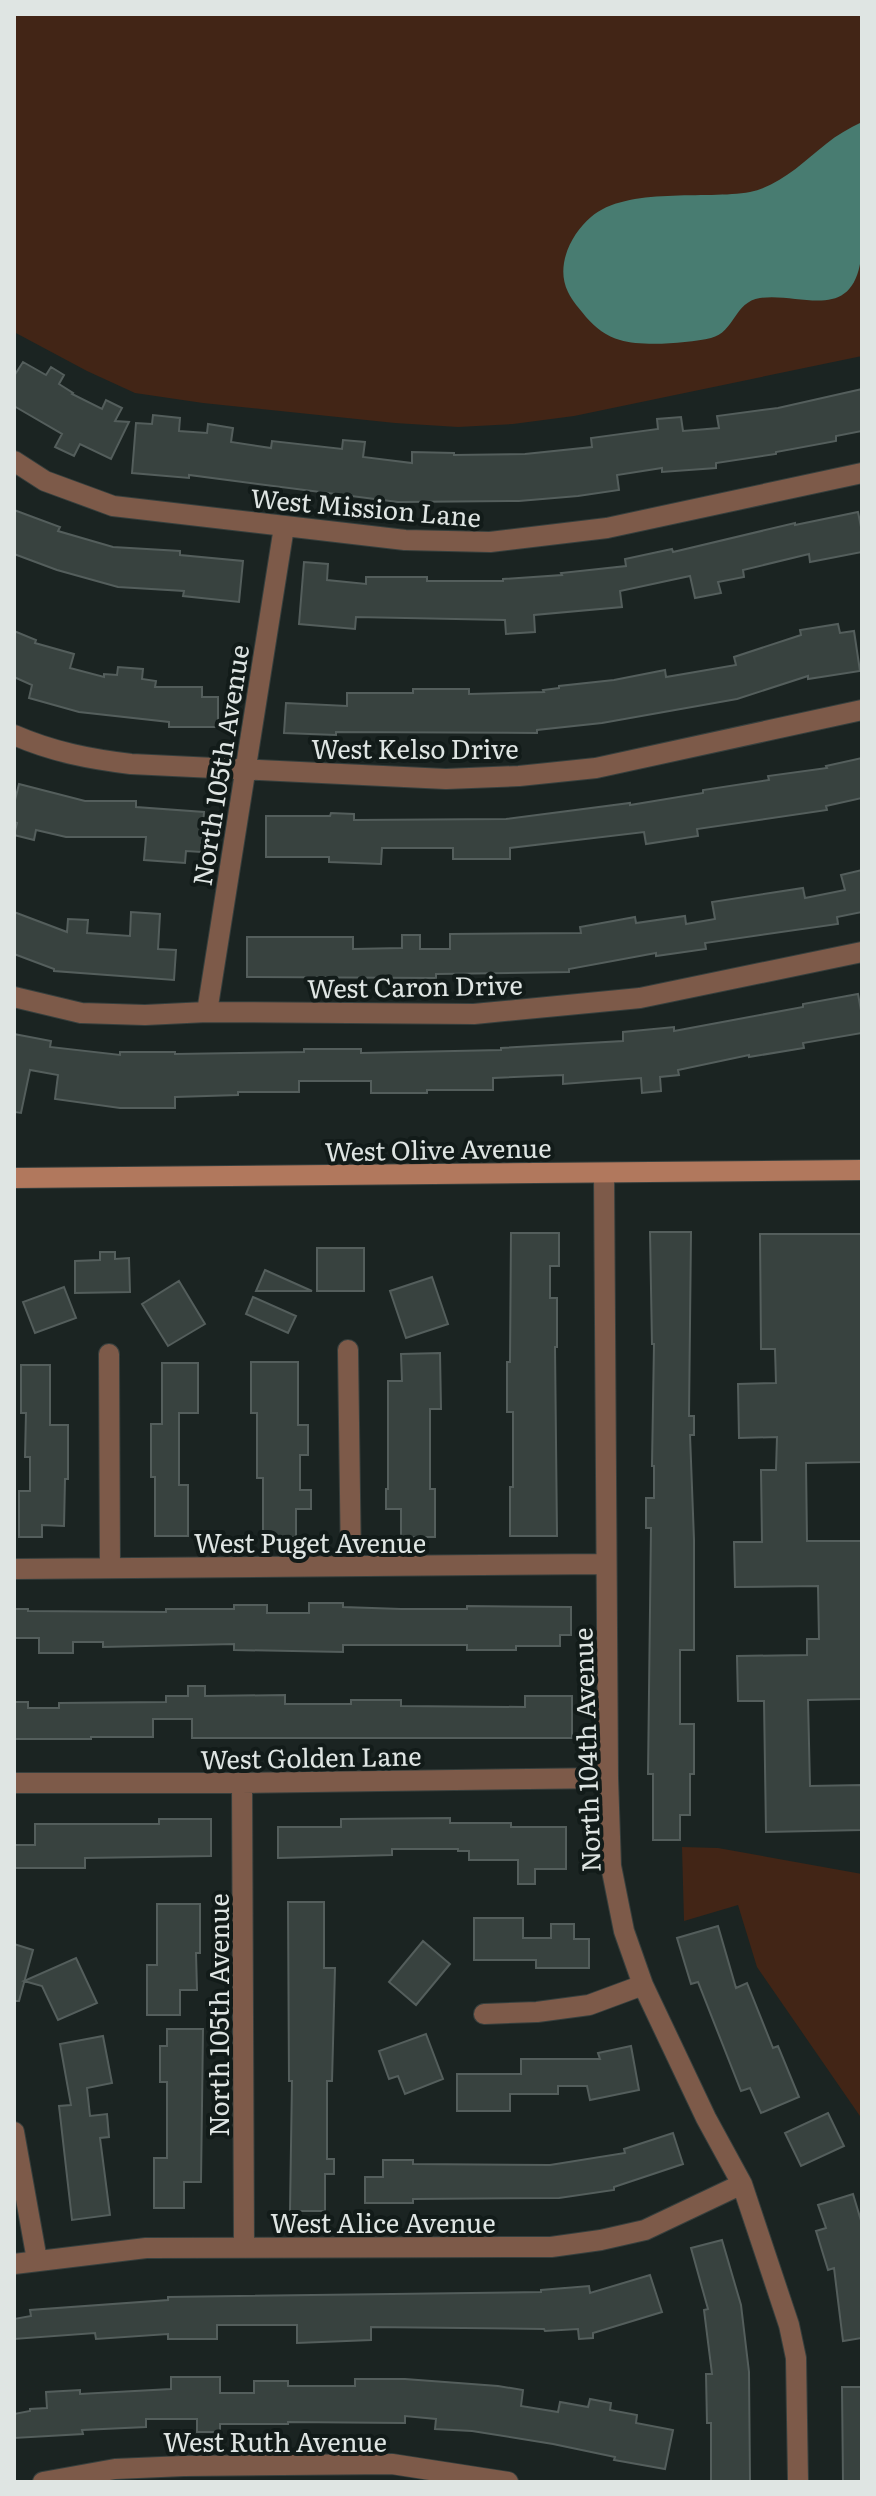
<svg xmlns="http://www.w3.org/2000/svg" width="876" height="2496" font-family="Literata,serif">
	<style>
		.green { fill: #422516 }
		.water { fill: #487c71 }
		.building { fill: #38423f; stroke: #545e5c; stroke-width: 2 }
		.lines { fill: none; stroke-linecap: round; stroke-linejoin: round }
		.minor-casing { stroke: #363f3d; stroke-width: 22 }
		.secondary-casing { stroke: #363f3d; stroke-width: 22 }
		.minor { stroke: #7d5a49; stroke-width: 20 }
		.secondary { stroke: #b1785d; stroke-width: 20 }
		.labels { text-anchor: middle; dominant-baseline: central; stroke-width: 8; stroke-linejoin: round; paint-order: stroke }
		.street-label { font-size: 26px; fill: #dfe5e3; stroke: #121b19 }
	</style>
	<rect width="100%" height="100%" fill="#1b2422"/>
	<path class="green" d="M14,14h848v342l-288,60 -61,8 -55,3 -63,-4 -192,-20 -68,-10 -48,-22 -73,-39z
		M682,1847l36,1 144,26v245l-105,-152 -19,-62 -54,16z"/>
	<path class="water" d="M862,122l-2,142c-11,58 -62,28 -100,34 -26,4 -25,34 -49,40 -23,5 -68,9 -91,2 -13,-3 -25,-13 -34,-23 -6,-8 -14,-16 -18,-25 -13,-26 3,-58 23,-75 36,-31 115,-17 159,-25 31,-7 52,-29 76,-48 11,-9 23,-16 36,-22z"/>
	<path class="building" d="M23,362l23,13 5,-8 13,8 -5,9 14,9 -1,1 30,15 4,-9 16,8 -7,13 14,1 -18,37 -31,-15 -6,12 -19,-9 7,-13 -48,-28v-30z
		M862,389v42l-26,5v5l-60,11v2l-60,9v5l-54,4v-4l-45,7 2,15 -41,6 -59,5 -121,1 -209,-27v3l-57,-5 4,-50 16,1 1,-9 27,3 -1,13 28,2 1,-9 25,4 -2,14 40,6 1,-7 70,8 1,-9 22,2 -2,15 49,6v-11l42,1v2l71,-1 67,-7 -1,-9 67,-9 -1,-10 24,-2 2,14 36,-3 -2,-12 61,-8z
		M14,510l46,17 -2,4 55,16 67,4v4l63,6 -4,41 -56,-6 1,-5 -66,-4 -61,-17 -43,-16z
		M858,512l4,20v20l-52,10 -1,-8 -66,16 1,7 -26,5 3,11 -26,5 -5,-22 -70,15 2,16 -88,8 1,17 -29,2 -1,-14 -149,-3 -1,12 -56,-5 5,-62 24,2 -1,16 39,4v-7h61v4h76v-2l59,-4 -1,-2 65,-7 -1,-7 47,-10 1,3 122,-29v2z
		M838,624l2,9 14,-2 6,40 -52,8v-3l-71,23 -135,24 -65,7v3l-201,-1v3l-52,-2 2,-30 61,3v-13h66v-4h56v5l75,-2 -1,-2 16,-2v-2l55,-6 51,-10 1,7 70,-12 -2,-8 67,-22 -1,-5z
		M14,631l22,9 -1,3 39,11 -4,14 34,9v-3l13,1 1,-8 25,2 -1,10 14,2 -1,6h47v10h16v30h-49v-5l-90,-10 -50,-14 3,-13 -18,-8z
		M862,758v40l-36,8 1,4 -130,19 1,7 -52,8 -2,-12 -134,16v11h-57v-11h-71l-1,16 -52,-2v-5h-63v-41h64l1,-3 23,1v6l152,-1 124,-16v2l73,-12v-3l66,-10 -1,-4 59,-8 -1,-2z
		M19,784l66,17h51v6l68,5 -3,40 -15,-1 -1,12 -41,-3 2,-23h-80l-30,-7 -2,10 -20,-5 3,-12 -3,-1v-18z
		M862,870v42l-25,5 1,7 -133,19 1,6 -50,7v-3l-87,16v3l-133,2v4l-189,-1v-40h106v12l49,-1v-13h18v14h30v-15l131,-1 -1,-6 55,-10 1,6 49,-7 1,8 29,-5 -3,-17 91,-14 2,10 40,-8 -4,-15z
		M14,912l53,20 1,-13 20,1 -1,13 43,3 1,-24 29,2 -2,35 18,1 -2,30 -120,-9v-2l-40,-15z
		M858,994l4,22v17l-59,10 1,5 -55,9v-2l-71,15 1,5 -19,2 1,14 -19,2 -1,-15 -78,6v-9l-70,3v12h-66v3h-56v-12h-72v11h-61v3l-63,2v11h-55l-65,-9 3,-24 -28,-5 -9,43 -7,-1v-78l37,7 -1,6 70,8v-3h55v2l129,-2v-3h57v4l140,-3v-2l122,-7v-9l51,-5v4l129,-24v-3z
		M650,1232h41l-2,184h5v19h-4l4,105v110h-14v74h14v50h-4v41h-10v25h-27v-66h-5l3,-246h-5v-30h8v-32h-2l2,-122h-2z
		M511,1233h48v33h-9v32h7v49h-2l2,189h-47v-49h3v-75h-6v-50h3z
		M760,1234h102v228l-56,1 1,78h55v158l-54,1 2,86 52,-1v45l-96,2 -2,-131h-26l-1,-45 70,-1v-16h12l-1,-53 -83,1 -1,-45h28l-1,-72h15l1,-33 -38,1 -1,-54 38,-1 -1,-34h-14z
		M317,1248h47v43h-47z
		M100,1252h15v7l14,-1 1,34 -55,1v-32l25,-1z
		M265,1270l47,21h-56z
		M432,1277l16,47 -42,14 -16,-47z
		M179,1281l26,43 -37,22 -26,-42z
		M64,1287l12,31 -41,15 -12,-31z
		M253,1297l43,19 -8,17 -42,-19z
		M440,1353l1,56h-11v80h5v48h-34v-28h-15v-20h2v-108h14l-1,-27z
		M251,1362h47v63h10v30h-8v35h11v19h-15v28h-33v-59h-6v-65h-6z
		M162,1363h36v50h-19v72h9v51h-33v-59h-4v-53h11z
		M21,1365h29v60h18v54h-3l-1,47 -22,-1v12h-23v-46h11v-34h-5l1,-44h-5z
		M309,1603h34v4l58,2h66v-3l104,1v28h-11v11h-44v4h-49v-5h-124v7l-109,-2v-6l-131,3v-5h-30v11h-34v-15h-25v-29h14v2l138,1v-3h68v-4h33v8h42z
		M188,1686h17v10l80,-1v9h66v-4h50v6l124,1v-11h47v42h-380v-19h-39v18h-62v2h-77v-37h14v6h31v-5l107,-1v-6h22z
		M450,1818v5h61v4h55v42h-31v15h-17v-24h-49v-9h-11v-2h-66v6l-114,3v-31h63v-8z
		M159,1819h52v37l-126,2v10h-71v-23h21v-21h124z
		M288,1902h36v66h11l-3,113h-5v78h7v15h-9v37h-35l2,-130h-3z
		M157,1904h43v49h-4l1,37h-17v25h-33v-50h10z
		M474,1918h49v20h28v-14h23v15h15v29h-53v-8h-62z
		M718,1926l18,62 11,-5 26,65 5,-2 21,51 -38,16 -11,-25 -9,3 -43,-109 -7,2 -14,-46z
		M423,1941l27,23 -34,41 -27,-23z
		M14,1944l19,6 -14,51h-5z
		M76,1958l21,45 -39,17 -16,-34 -18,-5z
		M167,2029h36l-2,153h-17v26h-30v-50h13v-76h-7v-36h7z
		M426,2034l17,45 -38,15 -7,-18 -9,3 -10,-28z
		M103,2036l9,47 -25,5 3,28 17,-2 2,23 -9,1 10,77 -38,5 -13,-114 12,-1 -11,-61z
		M631,2046l8,44 -49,10 -3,-14h-29v8h-48v17h-53v-37h64v-15h79l-2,-6z
		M828,2113l16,33 -43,20 -16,-33z
		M673,2133l10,31 -69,23v3l-55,8 -146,1v4h-48v-26h18v-17h30v4l137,1 75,-12 -1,-4z
		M853,2194l9,30v114l-19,3 -9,-73 -6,2 -12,-39 10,-3 -8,-23z
		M722,2240l19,65 8,67 1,110h-39v-59h-4l-1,-49h6l-8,-64 4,-1 -17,-61z
		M650,2275l12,37 -69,21v5l-14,1 -1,-10 -33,2 -1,-2 -173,-2v13l-74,3v-18h-80v14h-49v-5l-72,5 -1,-6 -81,6v-20l17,-3 -1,-6 138,-10v-3l373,-5v-2l48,-4 1,7z
		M171,2377h49v16h34v-12h34v5h67v-7h50l93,7 25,4 -2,16 37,6 2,-10 28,5 2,-8 21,4 -1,7 27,5 -1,8 37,7 -8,39 -51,-9 1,-3 -62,-13 -81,-13 -37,-2 1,-10 -31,-3v7l-117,-1v2h-68v8h-23v-13h-51v8l-64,3 1,4 -69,4v-24l16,-3v-2l17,-1 -1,-16 34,-2v4l91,-5z
		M842,2387h20v95h-19z"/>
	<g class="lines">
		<g class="minor-casing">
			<path id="minor" d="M14,461l31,20 68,25 292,34 85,2 117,-14 255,-55
				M14,735c39,17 76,24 117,29l315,15 73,-3 77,-8 266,-58
				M14,997l67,16 64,2 62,-3 267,2 166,-16 222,-46
				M207,1012l77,-485
				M604,1173l4,605 3,88 13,65 19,54 63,133 36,66 47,141 7,33 2,124
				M348,1350l3,216
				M109,1354l1,214
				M14,1569l592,-5
				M14,1783h228l366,-5
				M242,1783l2,464
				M484,2014l53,-2 52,-7 54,-20
				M14,2132l23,128
				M14,2264l132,-16 405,-1 50,-7 44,-10 97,-46
				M43,2482l72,-13 69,-3 208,-2 116,18"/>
		</g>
		<g class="secondary-casing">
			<path id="secondary" d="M14,1178l848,-8"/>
		</g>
		<use href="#minor" class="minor"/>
		<use href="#secondary" class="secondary"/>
	</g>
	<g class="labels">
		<g class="street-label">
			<text transform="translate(366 506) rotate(5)">West Mission Lane</text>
			<text x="415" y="747">West Kelso Drive</text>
			<text transform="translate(219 765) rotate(-81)">North 105th Avenue</text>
			<text transform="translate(415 985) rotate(-1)">West Caron Drive</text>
			<text transform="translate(438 1148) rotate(-1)">West Olive Avenue</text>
			<text x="310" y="1541">West Puget Avenue</text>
			<text transform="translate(585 1750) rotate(-92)">North 104th Avenue</text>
			<text transform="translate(311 1756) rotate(-1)">West Golden Lane</text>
			<text transform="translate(217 2015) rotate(-90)">North 105th Avenue</text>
			<text x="383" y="2221">West Alice Avenue</text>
			<text x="275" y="2440">West Ruth Avenue</text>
		</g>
	</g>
	<rect width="876" height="2496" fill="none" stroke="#dfe5e3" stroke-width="32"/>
</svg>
